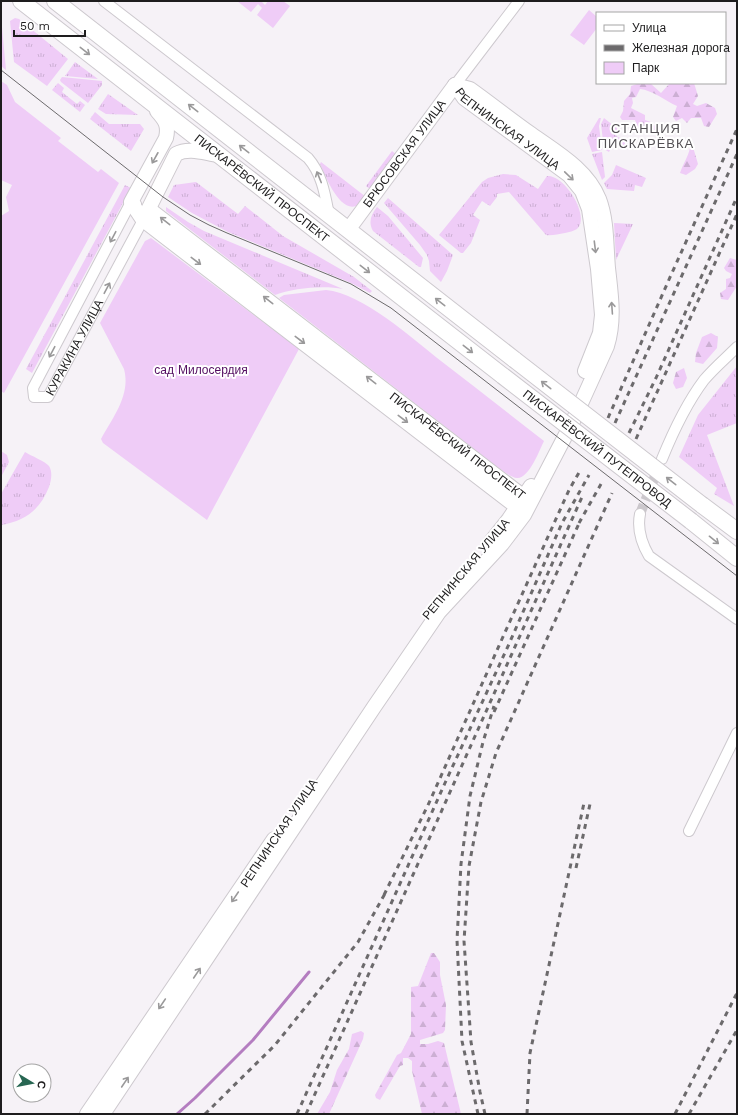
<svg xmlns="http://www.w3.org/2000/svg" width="738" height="1115" font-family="'Work Sans',sans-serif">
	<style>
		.grass { fill: url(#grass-tufts) }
		.forest { fill: url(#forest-firs) }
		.park { fill: #efccf7 }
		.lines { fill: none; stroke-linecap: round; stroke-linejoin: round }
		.stream { stroke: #b47dc0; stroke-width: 3 }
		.street-tunnel { stroke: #cbc7cc; stroke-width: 10; stroke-dasharray: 10 5; stroke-linecap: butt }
		.street-casing { stroke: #cdc9ce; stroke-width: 12 }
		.secondary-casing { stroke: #cdc9ce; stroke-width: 16 }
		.primary-casing { stroke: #cdc9ce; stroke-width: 18 }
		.street { stroke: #fff; stroke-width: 10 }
		.secondary { stroke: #fff; stroke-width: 14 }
		.primary { stroke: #fff; stroke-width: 16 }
		.tram { stroke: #6c6a6c; stroke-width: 1 }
		.rail { stroke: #6c6a6c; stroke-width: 3; stroke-dasharray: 5 5; stroke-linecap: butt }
		.primary-bridge-casing { stroke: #cdc9ce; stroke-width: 18; stroke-linecap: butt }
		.primary-bridge { stroke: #fff; stroke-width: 16 }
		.oneway { stroke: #9a999a }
		.labels { text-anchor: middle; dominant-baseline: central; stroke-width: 4; stroke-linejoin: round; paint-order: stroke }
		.street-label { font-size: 12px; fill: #1e1d1e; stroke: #fff }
		.park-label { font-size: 12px; fill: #530d61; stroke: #fff }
		.neighbourhood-label { font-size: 13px; letter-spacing: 1px; fill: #535054; stroke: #fff }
	</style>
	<defs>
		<pattern id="grass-tufts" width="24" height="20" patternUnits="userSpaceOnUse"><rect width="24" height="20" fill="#efccf7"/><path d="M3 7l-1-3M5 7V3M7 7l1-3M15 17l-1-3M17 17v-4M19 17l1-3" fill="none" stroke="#ccafd3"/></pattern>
		<pattern id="forest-firs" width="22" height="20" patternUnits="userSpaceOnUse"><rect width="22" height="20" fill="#efccf7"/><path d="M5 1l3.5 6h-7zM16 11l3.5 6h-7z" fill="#ccafd3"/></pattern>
	</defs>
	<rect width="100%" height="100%" fill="#f6f2f7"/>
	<path class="grass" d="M15,18l4,1 49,40 -21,27 -33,-24 -4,-41z
		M75,62l23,17 -33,-3z
		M62,77l40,4v4l-14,18 -27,-21 -1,-2z
		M58,83l6,5 -2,4 15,12 3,-3 5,4 -5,7 -28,-22z
		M108,94l30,21 -32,-1 -8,-5z
		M95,112l14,12h31l4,5 -13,22 -41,-32z
		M599,118h2l-2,8 3,24 -10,2 -5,-14z
		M604,118l15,12 -3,6 12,6 -2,4 -12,-5 -5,11 -5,-3 -3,-25z
		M392,151l5,4 -26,35 -5,-4z
		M602,152l3,25 -3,3 -10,-26z
		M321,162l45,35c-3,3 -6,7 -10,9 -17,6 -31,-31 -36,-42z
		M616,165l30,13 -4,9 -7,-2 -1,6 -27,-2 -3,-6 8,-8z
		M503,174l13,1 22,14 9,-13c17,-2 44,40 30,53 -3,2 -8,3 -12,4 -7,1 -13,3 -19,2l-37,-43 -12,2v3l-7,9 -8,-5 -9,14 7,5 -9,23 -8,10h-2l-22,-18 43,-53 6,-4z
		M196,182l42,32 7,-8 38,30 71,41 18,14 -2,2 -19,-10 -123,-51 -36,-19 -24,-16 6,-12z
		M125,185l6,3 -99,185 -6,-4z
		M388,198l65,57 -6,16 -6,11 -11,-11 -1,-10 -2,-6 -7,-10 -36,-42z
		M166,207l22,15 16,9 139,58c-19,-4 -50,-1 -68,6l-109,-84z
		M377,207l11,9 35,42 -2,9h-2l-46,-36c-5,-9 -2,-16 4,-24z
		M614,223l19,1 -17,36z
		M737,366v57l-30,12 27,71 -20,-12 3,-6 -38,-31 19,-42z
		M1,451l6,4 2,7 -8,15z
		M25,452c6,4 20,9 24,14 4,6 2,15 0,21 -9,23 -24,34 -48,38v-31z"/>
	<path class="forest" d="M640,83h10l11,10 9,-10h24l4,13 -5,8 4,2 9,-3 9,5 2,6 -8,13 -5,-1 -3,-8h-10l-4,5 -5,-5 -6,3 -3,-4 4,-11c-11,-5 -25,-16 -37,-17l-4,8 -4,1 1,5 -2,5 14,7v5l6,2 1,2 7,4 -3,4 -17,-2 -4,-10h-13l-2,-3 3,-6 1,-10 6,-7 1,-8z
		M693,147l5,17 -3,5 -9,6 -6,-2c3,-9 8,-16 10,-25z
		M730,258l7,2v26l-9,14 -7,-1 -1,-6 6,-4v-10l4,-1 2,-4 -6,-3 -2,-3z
		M711,333l7,4 -1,11 -14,16 -8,-2 1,-9 6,-16z
		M684,368l3,10 -4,9 -7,2 -3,-6 3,-11z
		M431,953h3l6,9v13l6,30 -1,25 -2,3 -23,7v4h8l10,-3 6,2 17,71h-39l-10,-43v-10l-4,-3h-5v7l-3,1 -20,34 -4,-2 -1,-3 22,-40 4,-2 10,-19v-47l7,-1z
		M361,1031l3,2 -1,6 -34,75h-12l13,-22 7,-22 12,-21 3,-15z"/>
	<path class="park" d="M237,1h24l4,4 3,-4h15l7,5 -17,22 -16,-13 5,-7 -4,-4 -7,8z
		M589,10l8,7v11l-13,17 -14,-10z
		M1,26l1,1 4,43 -5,-4z
		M1,81l6,4 8,17 46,36 -3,3 40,31 3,-3 18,14 -115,210 -3,-2v-175l8,-5 -3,-14 6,-12 -11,-5z
		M151,238l148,111 -92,171 -104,-77 -2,-4c12,-22 30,-44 23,-70l-24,-46 45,-82z
		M326,290c36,3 86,48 115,71 34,26 68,53 103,80 -4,8 -15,38 -27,37 -5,0 -12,-6 -17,-9l-221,-171 5,-3z"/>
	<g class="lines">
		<path class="stream" d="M177,1114l18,-16 58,-58 56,-68"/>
		<path class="street-tunnel" d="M640,514l19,-48"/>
		<g class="street-casing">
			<g id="street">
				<path d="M104,1l204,157c14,16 17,36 21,57"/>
				<path d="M455,85l64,-84"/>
				<path id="s1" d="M136,204l-5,-2 -98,186 1,9h14l95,-177"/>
				<path d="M662,459c11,-27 24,-55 42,-79 10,-12 22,-22 33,-33"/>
				<path d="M640,514c-3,15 2,30 9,42l88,63"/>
				<path d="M689,831l48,-98"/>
			</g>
		</g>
		<g class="secondary-casing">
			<g id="secondary">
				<path id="s2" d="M455,85l9,13 105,77 13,16 7,18 9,60 4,46 -2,18 -15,38"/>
				<path d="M157,111c8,9 12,14 9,27l-35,64 12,18 374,287 10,1"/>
				<path id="s3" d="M149,209l375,288 3,9"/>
				<path d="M145,216l31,-62c13,-7 28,-1 42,1"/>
				<path id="s4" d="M348,230l107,-145"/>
				<path d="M490,543l19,-24 22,-33"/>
				<path d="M87,1114l187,-275"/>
				<path d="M103,1114l271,-407 65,-95 63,-68 22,-29 49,-94 34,-75c8,-26 4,-51 1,-78 -2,-23 -1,-48 -9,-69 -12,-30 -43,-47 -68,-65 -20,-14 -40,-30 -61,-45l-15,-4"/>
			</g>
		</g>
		<g class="primary-casing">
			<g id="primary">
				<path id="s5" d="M21,1l482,375"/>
				<path d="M55,1l460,359"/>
				<path d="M702,505l35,26"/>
				<path d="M691,521l46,37"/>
			</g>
		</g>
		<use href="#street" class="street"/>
		<use href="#secondary" class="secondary"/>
		<use href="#primary" class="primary"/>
		<path class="tram" d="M1,70l162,127 27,18 19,10 18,8 124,51 40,24 346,268"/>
		<path class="rail" d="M608,418l63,-143 66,-146
			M615,423l122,-269
			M629,433l27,-55 81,-181
			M636,439l101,-225
			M579,523l22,-39
			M494,712l87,-193
			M576,868l14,-64
			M384,895l45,-92 73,-164 67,-149 12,-21
			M205,1114l70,-69 83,-103 29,-52
			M297,1114l148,-331 64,-139 53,-121 27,-48
			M306,1114l276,-617
			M478,1114l-16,-73 -5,-101 4,-76 9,-68 13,-54 11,-36
			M485,1114l-5,-22 -9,-50 -7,-101 5,-75 12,-64 15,-49 116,-260
			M527,1114l3,-61 54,-250
			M675,1114l62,-121
			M689,1114l48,-84"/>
		<g class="primary-bridge-casing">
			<g id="primary-bridge">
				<path d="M515,360l187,145"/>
				<path id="s6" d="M503,376l188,145"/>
			</g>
		</g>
		<use href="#primary-bridge" class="primary-bridge"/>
	</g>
	<defs><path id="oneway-shaft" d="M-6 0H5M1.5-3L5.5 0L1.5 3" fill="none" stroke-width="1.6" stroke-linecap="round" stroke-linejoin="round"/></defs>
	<g class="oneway">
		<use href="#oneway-shaft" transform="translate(85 51) rotate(38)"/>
		<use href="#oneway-shaft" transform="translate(193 108) rotate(-142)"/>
		<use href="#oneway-shaft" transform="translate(244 149) rotate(-142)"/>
		<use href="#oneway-shaft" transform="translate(155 158) rotate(119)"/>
		<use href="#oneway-shaft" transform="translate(569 176) rotate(44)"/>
		<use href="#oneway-shaft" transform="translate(319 177) rotate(-112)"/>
		<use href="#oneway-shaft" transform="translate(165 221) rotate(-142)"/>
		<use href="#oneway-shaft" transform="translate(113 237) rotate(118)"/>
		<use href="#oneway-shaft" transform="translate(595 247) rotate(83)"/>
		<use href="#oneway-shaft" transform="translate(196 261) rotate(37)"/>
		<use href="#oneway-shaft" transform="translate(365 269) rotate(38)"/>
		<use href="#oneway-shaft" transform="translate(107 288) rotate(-62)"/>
		<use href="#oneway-shaft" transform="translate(268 300) rotate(-142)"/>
		<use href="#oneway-shaft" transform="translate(440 302) rotate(-142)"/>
		<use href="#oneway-shaft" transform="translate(612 308) rotate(-94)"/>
		<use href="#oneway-shaft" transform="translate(300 340) rotate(37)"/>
		<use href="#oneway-shaft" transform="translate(468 349) rotate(38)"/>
		<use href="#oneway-shaft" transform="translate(52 352) rotate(118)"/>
		<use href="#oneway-shaft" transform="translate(371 380) rotate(-142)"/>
		<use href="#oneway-shaft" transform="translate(546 385) rotate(-142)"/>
		<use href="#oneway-shaft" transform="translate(403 419) rotate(37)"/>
		<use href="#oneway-shaft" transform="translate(671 481) rotate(-142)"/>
		<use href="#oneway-shaft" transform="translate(714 540) rotate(39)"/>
		<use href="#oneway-shaft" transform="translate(235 897) rotate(124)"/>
		<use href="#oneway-shaft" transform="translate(197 973) rotate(-56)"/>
		<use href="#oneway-shaft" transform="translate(162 1004) rotate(124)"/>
		<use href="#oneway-shaft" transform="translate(125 1082) rotate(-56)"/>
	</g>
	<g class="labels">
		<g class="street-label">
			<text stroke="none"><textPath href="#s2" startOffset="69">РЕПНИНСКАЯ УЛИЦА</textPath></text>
			<text stroke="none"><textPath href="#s4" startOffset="95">БРЮСОВСКАЯ УЛИЦА</textPath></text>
			<text stroke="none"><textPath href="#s5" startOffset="305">ПИСКАРЁВСКИЙ ПРОСПЕКТ</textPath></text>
			<text stroke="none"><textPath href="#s1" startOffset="295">КУРАКИНА УЛИЦА</textPath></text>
			<text stroke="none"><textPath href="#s3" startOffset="389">ПИСКАРЁВСКИЙ ПРОСПЕКТ</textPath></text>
			<text stroke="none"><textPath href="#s6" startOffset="119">ПИСКАРЁВСКИЙ ПУТЕПРОВОД</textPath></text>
			<text transform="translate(466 569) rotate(-50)">РЕПНИНСКАЯ УЛИЦА</text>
			<text transform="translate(279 833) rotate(-56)">РЕПНИНСКАЯ УЛИЦА</text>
		</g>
		<g class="park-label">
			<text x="201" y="370">сад Милосердия</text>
		</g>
		<g class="neighbourhood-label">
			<text x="646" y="128">СТАНЦИЯ<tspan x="646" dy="15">ПИСКАРЁВКА</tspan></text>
		</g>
	</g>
	<rect width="738" height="1115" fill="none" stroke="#1e1d1e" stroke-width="4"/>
	<rect x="596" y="12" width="130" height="72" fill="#ffffff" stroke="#a5a5a5"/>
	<rect x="604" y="25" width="20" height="6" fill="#ffffff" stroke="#a5a5a5"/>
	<text x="632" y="32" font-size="12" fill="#1e1d1e">Улица</text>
	<rect x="604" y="45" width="20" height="6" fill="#6c6a6c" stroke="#a5a5a5"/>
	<text x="632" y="52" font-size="12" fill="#1e1d1e">Железная дорога</text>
	<rect x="604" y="62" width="20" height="12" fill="#efccf7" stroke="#a5a5a5"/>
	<text x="632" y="72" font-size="12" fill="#1e1d1e">Парк</text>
	<g transform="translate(32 1083) rotate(100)"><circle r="19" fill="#ffffff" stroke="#a5a5a5"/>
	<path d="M0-3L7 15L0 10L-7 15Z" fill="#276652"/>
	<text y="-6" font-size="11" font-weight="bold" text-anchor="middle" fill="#1e1d1e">С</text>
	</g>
	<path d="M14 30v6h71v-6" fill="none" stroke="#1e1d1e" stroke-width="2"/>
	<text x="20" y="30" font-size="12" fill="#1e1d1e" stroke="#ffffff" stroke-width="3" paint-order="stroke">50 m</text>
</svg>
